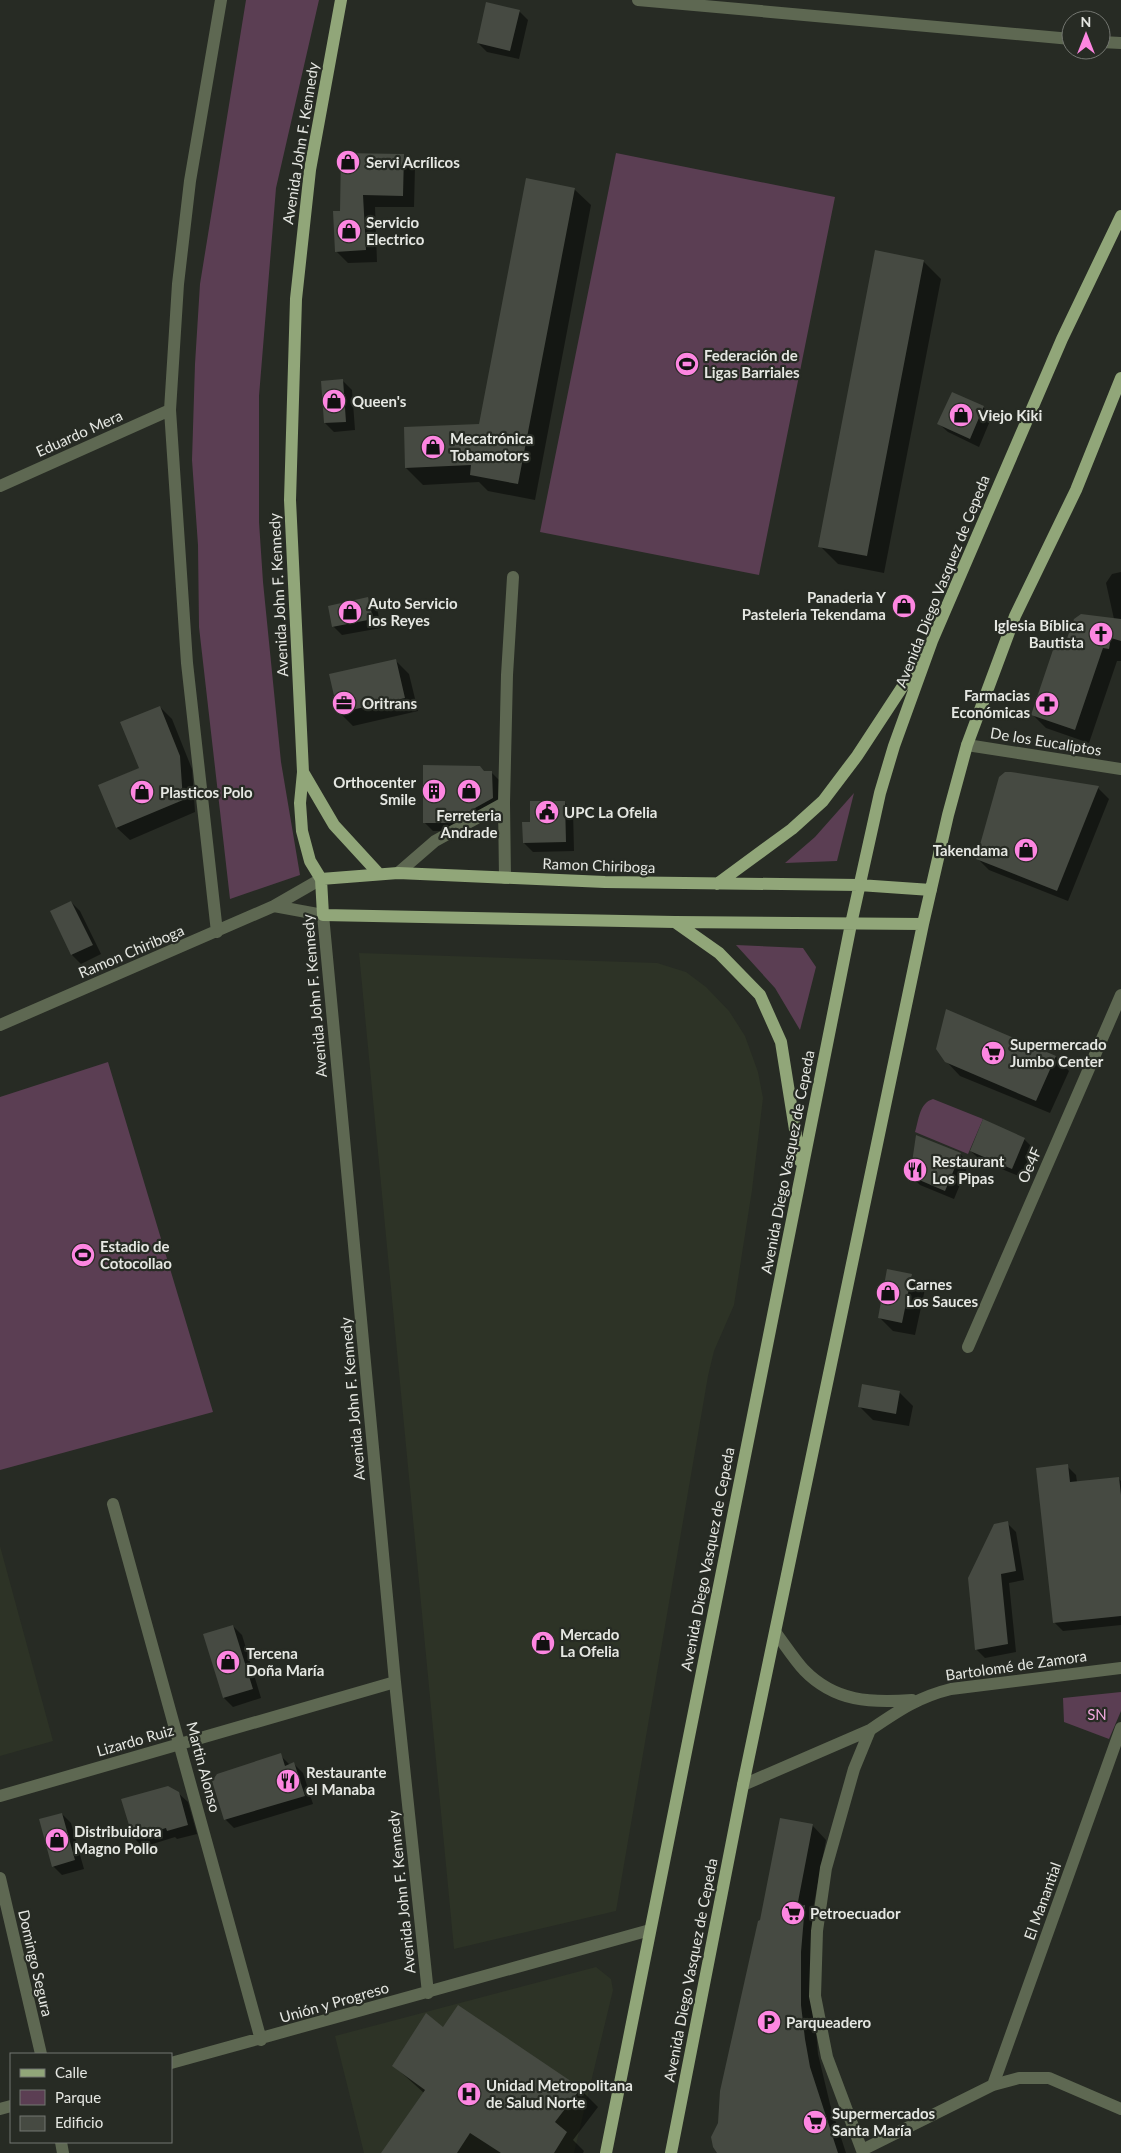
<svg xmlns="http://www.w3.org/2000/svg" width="1121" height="2153" font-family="Lato,sans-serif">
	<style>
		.built { fill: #2d3326 }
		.green { fill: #5b3e53 }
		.shadow { fill: #0007 }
		.building { fill: #464a42 }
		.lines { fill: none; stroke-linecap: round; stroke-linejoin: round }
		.minor { stroke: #5e6852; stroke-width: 12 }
		.major { stroke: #91a679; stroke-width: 12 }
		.labels { text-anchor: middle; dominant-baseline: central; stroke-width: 4.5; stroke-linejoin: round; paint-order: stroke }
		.street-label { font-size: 15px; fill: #e5e7e2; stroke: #272b24 }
		.poi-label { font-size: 15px; font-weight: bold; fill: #e5e7e2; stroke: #272b24; text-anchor: start }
		.park-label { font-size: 15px; fill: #f2a9df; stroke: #272b24 }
	</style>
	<rect width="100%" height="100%" fill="#272b24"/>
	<path class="built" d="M359,953l298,10 29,9 20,15 23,24 16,25 13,36 5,26 -11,92 -18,115 -20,46 -6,25 -92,535 -162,38z
		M0,1546l53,195 -53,15z
		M596,1967l15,12 2,11 -39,163h-210l-29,-117z"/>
	<path class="green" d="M246,0h73l-43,188 -17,208v126l4,60 18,180 19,113 -70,24 -31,-272 -1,-82 -6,-85 3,-96 5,-80z
		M616,153l219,44 -76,378 -219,-43z
		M854,793l-17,68 -52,2 30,-26z
		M736,945l67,3 13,19 -16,63 -25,-42z
		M108,1062l105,350 -213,58v-373z
		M933,1099l50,20 -15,35 -53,-22c4,-12 4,-29 18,-33z
		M1121,1692v19l-12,28 -45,-17 -1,-24z"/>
	<path class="shadow" d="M519,11l9,9 -9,39 -32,-7 -9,-9z
		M403,155l12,12 -1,40h-39l2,55 -29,1 -12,-12 5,-39z
		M574,189l17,16 -56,295 -47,-9 -9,-9 -56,3 -17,-17 74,-43z
		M923,261l18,18 -57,294 -46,-9 -18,-18z
		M343,381l9,9 3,40 -21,2 -9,-9z
		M983,407l9,9 -13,31 -31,-15 -9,-8z
		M1121,572v89h-4l-28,82 -43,-15 -14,-14 33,-69 49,-26 -8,-36 6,-9z
		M368,599l9,9 4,20 -39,7 -9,-9z
		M395,660l14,14 9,37 -65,15 -14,-14z
		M160,707l12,12 20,50 3,43 -65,28 -13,-12 -17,-43 40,-17z
		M485,772h6l9,9 2,26 -45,24h-24l-9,-9z
		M1098,788l11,11 -41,102 -79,-31 -11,-11z
		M564,802l9,9 1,40 -41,1 -9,-9 7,-20z
		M71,902l9,9 21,43 -20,10 -9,-9 -21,-43z
		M947,1011l109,46 13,14 -19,42 -90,-37 -14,-15z
		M1024,1139l9,9 -12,29 -41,-17 -9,-9z
		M960,1154l9,9 -15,36 -34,-14 -9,-9z
		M911,1276l14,13 -10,46 -22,-4 -14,-14z
		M899,1392l14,14 -4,20 -36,-6 -14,-14z
		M1067,1466l9,9 1,7 42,-3 2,2v144l-58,6 -9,-9z
		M1007,1523l9,9 8,48 -15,3 7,69 -31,6 -9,-9z
		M233,1626l9,9 19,63 -28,9 -9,-9 -19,-63z
		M280,1755l10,10 4,-1 9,9 10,31 -79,24 -9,-9z
		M178,1793l10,9 9,32 -20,5 -2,-2 -32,10 -9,-9z
		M62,1814l9,9 13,46 -22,6 -9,-9z
		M812,1825l14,15 -14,74 7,6 -4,100 3,34 12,50 16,49h-127v-29l42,-203z
		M444,2029l136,60 18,18 -25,33 11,11 -1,2h-192l33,-60 -30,-27z"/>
	<path class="building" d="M486,2l34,8 -10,41 -33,-8z
		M341,153l63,1 -1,42 -40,-1 3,55 -31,2 -2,-41h7z
		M526,178l49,10 -57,296 -48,-9 1,-10 -66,3 -1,-41 75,-3z
		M875,250l49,10 -57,296 -49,-9z
		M343,379l3,43 -22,1 -3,-42z
		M952,392l32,14 -14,33 -33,-15z
		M368,597l5,22 -41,8 -4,-21z
		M1081,614l40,5v22l-10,-3 -2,11 -6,-1 -28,82 -44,-15 25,-74 9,3 9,-25z
		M396,659l9,39 -67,15 -9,-39z
		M160,706l20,50 3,44 -67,28 -18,-43 41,-17 -19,-46z
		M423,765l57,1 4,5h8l1,27 -45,25h-25z
		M1005,772h6l88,14 -42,105 -81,-32 23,-82z
		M530,801h35l1,41 -43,1 -1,-21h8z
		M71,901l22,44 -22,10 -21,-44z
		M946,1009l110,47 -20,45 -91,-39 -9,-13z
		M983,1119l42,19 -13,31 -42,-18z
		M916,1135l45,18 -16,38 -35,-15z
		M887,1269l25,5 -10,49 -24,-5z
		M862,1384l38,7 -4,23 -38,-7z
		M1068,1464l2,18 49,-5 2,18v121l-68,7 -17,-155z
		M1008,1521l8,50 -15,3 7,70 -33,6 -7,-72 26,-54z
		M233,1625l20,64 -30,9 -20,-64z
		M281,1753l4,13 9,-4 11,34 -81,24 -12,-39 5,-7z
		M168,1786l11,6 9,33 -21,6 -1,-3 -33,10 -12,-39z
		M62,1813l13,47 -23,7 -13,-48z
		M780,1818l33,6 -16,83 8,-2 -4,47v53l4,34 5,28 28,86h-121l-4,-6 -2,-10 7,-14 2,-32 38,-170 2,-1z
		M458,2005l123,83 -26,34 12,10 -13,21h-53l-31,-20 -13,20h-76l44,-63 -33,-24 34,-53 17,14z"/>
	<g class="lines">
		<path class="minor" d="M638,0l433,39
			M1101,42l20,1
			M0,486l170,-76
			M967,745l154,24
			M504,803l1,75
			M398,873l37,-32 69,-38 3,-128 6,-98
			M274,906l49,9 72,767 33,311
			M217,932l-30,-269 -17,-253 8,-126 12,-103 31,-181
			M0,1025l274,-119 47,-27
			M968,1347l153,-352
			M113,1504l148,536
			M776,1633c9,12 18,26 28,37 31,32 67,33 108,30
			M743,1785l127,-55c28,-19 48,-33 81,-41l170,-21
			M0,1796l395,-114
			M0,1878l41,176
			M171,2063l479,-133
			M993,2085l128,-357
			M0,2109l11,-3
			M61,2142l2,11
			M862,2150l131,-65 26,-7h30l72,31
			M863,2153l-36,-96 -12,-61 2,-65 9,-63 28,-99 16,-39"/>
		<path class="major" d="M341,0l-31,170 -14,129 -6,201 13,272 -3,31 2,28 8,30 11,18 2,36 352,7 248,2
			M303,772l31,53 45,49
			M321,879l77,-6 207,9 254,3 72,5
			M717,884l75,-55 31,-28 34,-45 63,-96
			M675,922l44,31 41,42 21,47 19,119
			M606,2153l245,-1229 29,-131 14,-47 38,-105 130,-302 59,-123
			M671,2153l72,-368 180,-861 25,-109 19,-70 48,-129 61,-126 45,-112"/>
	</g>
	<defs>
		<g id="shop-disc" transform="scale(1.25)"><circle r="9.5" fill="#fd86e1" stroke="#272b24"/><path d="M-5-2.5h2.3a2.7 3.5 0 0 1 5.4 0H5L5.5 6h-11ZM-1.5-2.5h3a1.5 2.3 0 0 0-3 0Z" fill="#111"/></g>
		<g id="stadium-disc" transform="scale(1.25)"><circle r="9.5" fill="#fd86e1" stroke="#272b24"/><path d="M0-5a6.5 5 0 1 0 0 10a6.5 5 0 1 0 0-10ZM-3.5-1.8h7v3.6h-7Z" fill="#111"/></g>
		<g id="church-disc" transform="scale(1.25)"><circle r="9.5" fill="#fd86e1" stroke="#272b24"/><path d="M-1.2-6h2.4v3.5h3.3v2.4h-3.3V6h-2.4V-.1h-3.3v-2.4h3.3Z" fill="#111"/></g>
		<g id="office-disc" transform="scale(1.25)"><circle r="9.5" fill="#fd86e1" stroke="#272b24"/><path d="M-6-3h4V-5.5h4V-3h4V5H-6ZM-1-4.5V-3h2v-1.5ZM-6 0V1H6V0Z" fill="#111"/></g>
		<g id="pharmacy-disc" transform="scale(1.25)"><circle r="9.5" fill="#fd86e1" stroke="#272b24"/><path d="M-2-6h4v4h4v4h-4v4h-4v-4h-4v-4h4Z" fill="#111"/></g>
		<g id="building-disc" transform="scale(1.25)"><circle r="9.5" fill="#fd86e1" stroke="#272b24"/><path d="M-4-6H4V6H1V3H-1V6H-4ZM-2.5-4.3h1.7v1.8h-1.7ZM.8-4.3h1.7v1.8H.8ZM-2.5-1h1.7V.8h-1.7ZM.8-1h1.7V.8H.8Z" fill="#111"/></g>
		<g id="civic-disc" transform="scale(1.25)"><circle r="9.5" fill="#fd86e1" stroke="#272b24"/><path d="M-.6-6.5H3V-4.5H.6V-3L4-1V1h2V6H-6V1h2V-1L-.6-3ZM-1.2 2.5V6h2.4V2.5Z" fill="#111"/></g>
		<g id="supermarket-disc" transform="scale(1.25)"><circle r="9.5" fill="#fd86e1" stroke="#272b24"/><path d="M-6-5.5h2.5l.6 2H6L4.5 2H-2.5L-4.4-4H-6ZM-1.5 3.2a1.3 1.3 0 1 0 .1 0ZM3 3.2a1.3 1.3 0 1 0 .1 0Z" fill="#111"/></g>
		<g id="restaurant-disc" transform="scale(1.25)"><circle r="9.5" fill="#fd86e1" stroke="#272b24"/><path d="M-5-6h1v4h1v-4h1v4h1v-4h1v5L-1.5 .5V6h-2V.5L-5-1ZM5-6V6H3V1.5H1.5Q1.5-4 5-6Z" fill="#111"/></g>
		<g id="parking-disc" transform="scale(1.25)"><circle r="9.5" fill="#fd86e1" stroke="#272b24"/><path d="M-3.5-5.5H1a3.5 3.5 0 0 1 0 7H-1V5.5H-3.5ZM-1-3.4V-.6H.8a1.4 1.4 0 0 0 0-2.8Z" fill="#111"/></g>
		<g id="hospital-disc" transform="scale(1.25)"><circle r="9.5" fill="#fd86e1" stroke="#272b24"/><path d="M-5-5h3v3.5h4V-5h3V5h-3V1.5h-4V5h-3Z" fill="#111"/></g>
	</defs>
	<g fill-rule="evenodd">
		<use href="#shop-disc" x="348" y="162"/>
		<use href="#shop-disc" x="349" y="231"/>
		<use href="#stadium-disc" x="687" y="364"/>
		<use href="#shop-disc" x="334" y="401"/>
		<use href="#shop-disc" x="961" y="415"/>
		<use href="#shop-disc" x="433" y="447"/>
		<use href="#shop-disc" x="904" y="606"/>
		<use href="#shop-disc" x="350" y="612"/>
		<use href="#church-disc" x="1101" y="634"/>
		<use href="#office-disc" x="344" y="703"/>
		<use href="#pharmacy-disc" x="1047" y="704"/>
		<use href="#building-disc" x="434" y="791"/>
		<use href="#shop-disc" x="469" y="791"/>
		<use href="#shop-disc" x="142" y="792"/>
		<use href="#civic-disc" x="547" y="812"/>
		<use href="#shop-disc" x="1026" y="850"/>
		<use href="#supermarket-disc" x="993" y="1053"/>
		<use href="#restaurant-disc" x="915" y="1170"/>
		<use href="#stadium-disc" x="83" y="1255"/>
		<use href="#shop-disc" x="888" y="1293"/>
		<use href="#shop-disc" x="543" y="1643"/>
		<use href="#shop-disc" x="228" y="1662"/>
		<use href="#restaurant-disc" x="288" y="1781"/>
		<use href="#shop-disc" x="57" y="1840"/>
		<use href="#supermarket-disc" x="793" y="1913"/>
		<use href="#parking-disc" x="769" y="2022"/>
		<use href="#hospital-disc" x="469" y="2094"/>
		<use href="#supermarket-disc" x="815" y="2122"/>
	</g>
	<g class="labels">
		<g class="street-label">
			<text transform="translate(300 143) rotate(-81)">Avenida John F. Kennedy</text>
			<text transform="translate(79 433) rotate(-24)">Eduardo Mera</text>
			<text transform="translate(942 581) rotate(-68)">Avenida Diego Vasquez de Cepeda</text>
			<text transform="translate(278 595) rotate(-93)">Avenida John F. Kennedy</text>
			<text transform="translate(1046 741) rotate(9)">De los Eucaliptos</text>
			<text transform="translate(599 865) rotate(2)">Ramon Chiriboga</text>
			<text transform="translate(131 951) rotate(-23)">Ramon Chiriboga</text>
			<text transform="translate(314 996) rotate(-95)">Avenida John F. Kennedy</text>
			<text transform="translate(787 1162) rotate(-79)">Avenida Diego Vasquez de Cepeda</text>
			<text transform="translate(1029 1165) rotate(-66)">Oe4F</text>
			<text transform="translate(352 1399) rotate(-95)">Avenida John F. Kennedy</text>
			<text transform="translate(707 1559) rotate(-79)">Avenida Diego Vasquez de Cepeda</text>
			<text transform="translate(1016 1665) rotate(-8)">Bartolomé de Zamora</text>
			<text transform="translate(135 1740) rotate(-16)">Lizardo Ruiz</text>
			<text transform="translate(204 1767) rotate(75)">Martin Alonso</text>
			<text transform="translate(401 1892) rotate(-96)">Avenida John F. Kennedy</text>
			<text transform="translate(1042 1901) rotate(-70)">El Manantial</text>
			<text transform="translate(36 1963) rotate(77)">Domingo Segura</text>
			<text transform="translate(690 1970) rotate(-79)">Avenida Diego Vasquez de Cepeda</text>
			<text transform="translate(334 2002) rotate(-16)">Unión y Progreso</text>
		</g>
		<g class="poi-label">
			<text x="366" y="162">Servi Acrílicos</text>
			<text x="366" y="222">Servicio<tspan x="366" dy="17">Electrico</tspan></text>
			<text x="704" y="355">Federación de<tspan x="704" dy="17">Ligas Barriales</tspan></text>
			<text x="352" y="401">Queen's</text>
			<text x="978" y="415">Viejo Kiki</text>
			<text x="450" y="438">Mecatrónica<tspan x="450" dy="17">Tobamotors</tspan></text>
			<text x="886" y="597" text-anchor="end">Panaderia Y<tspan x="886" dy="17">Pasteleria Tekendama</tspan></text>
			<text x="368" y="603">Auto Servicio<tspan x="368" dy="17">los Reyes</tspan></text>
			<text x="1084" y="625" text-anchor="end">Iglesia Bíblica<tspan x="1084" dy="17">Bautista</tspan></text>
			<text x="1030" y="695" text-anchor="end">Farmacias<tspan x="1030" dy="17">Económicas</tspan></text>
			<text x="362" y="703">Oritrans</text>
			<text x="416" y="782" text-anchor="end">Orthocenter<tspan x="416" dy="17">Smile</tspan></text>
			<text x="160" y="792">Plasticos Polo</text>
			<text x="564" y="812">UPC La Ofelia</text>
			<text x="469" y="815" text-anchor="middle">Ferreteria<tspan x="469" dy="17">Andrade</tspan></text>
			<text x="1008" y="850" text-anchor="end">Takendama</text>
			<text x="1010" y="1044">Supermercado<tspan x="1010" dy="17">Jumbo Center</tspan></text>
			<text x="932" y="1161">Restaurant<tspan x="932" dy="17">Los Pipas</tspan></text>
			<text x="100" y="1246">Estadio de<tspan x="100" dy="17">Cotocollao</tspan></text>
			<text x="906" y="1284">Carnes<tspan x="906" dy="17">Los Sauces</tspan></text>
			<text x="560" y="1634">Mercado<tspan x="560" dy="17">La Ofelia</tspan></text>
			<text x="246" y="1653">Tercena<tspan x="246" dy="17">Doña María</tspan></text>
			<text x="306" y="1772">Restaurante<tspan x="306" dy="17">el Manaba</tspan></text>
			<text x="74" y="1831">Distribuidora<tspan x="74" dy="17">Magno Pollo</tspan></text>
			<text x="810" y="1913">Petroecuador</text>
			<text x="786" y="2022">Parqueadero</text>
			<text x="486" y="2085">Unidad Metropolitana<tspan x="486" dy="17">de Salud Norte</tspan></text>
			<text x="832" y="2113">Supermercados<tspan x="832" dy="17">Santa María</tspan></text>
		</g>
		<g class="park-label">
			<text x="1097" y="1714">SN</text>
		</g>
	</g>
	<rect x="10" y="2053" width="162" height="90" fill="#272b24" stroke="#737670"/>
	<rect x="20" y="2069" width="25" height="8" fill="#91a679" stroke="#737670"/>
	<text x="55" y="2078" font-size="15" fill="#e5e7e2">Calle</text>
	<rect x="20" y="2090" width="25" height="15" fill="#5b3e53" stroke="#737670"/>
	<text x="55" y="2103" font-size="15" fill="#e5e7e2">Parque</text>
	<rect x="20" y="2116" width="25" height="15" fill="#464a42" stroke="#737670"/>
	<text x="55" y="2128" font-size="15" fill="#e5e7e2">Edificio</text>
	<g transform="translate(1086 35)"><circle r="24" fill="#272b24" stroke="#737670"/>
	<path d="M0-4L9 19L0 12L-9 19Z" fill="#fd86e1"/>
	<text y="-8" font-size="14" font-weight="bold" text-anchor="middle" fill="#e5e7e2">N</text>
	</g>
</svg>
